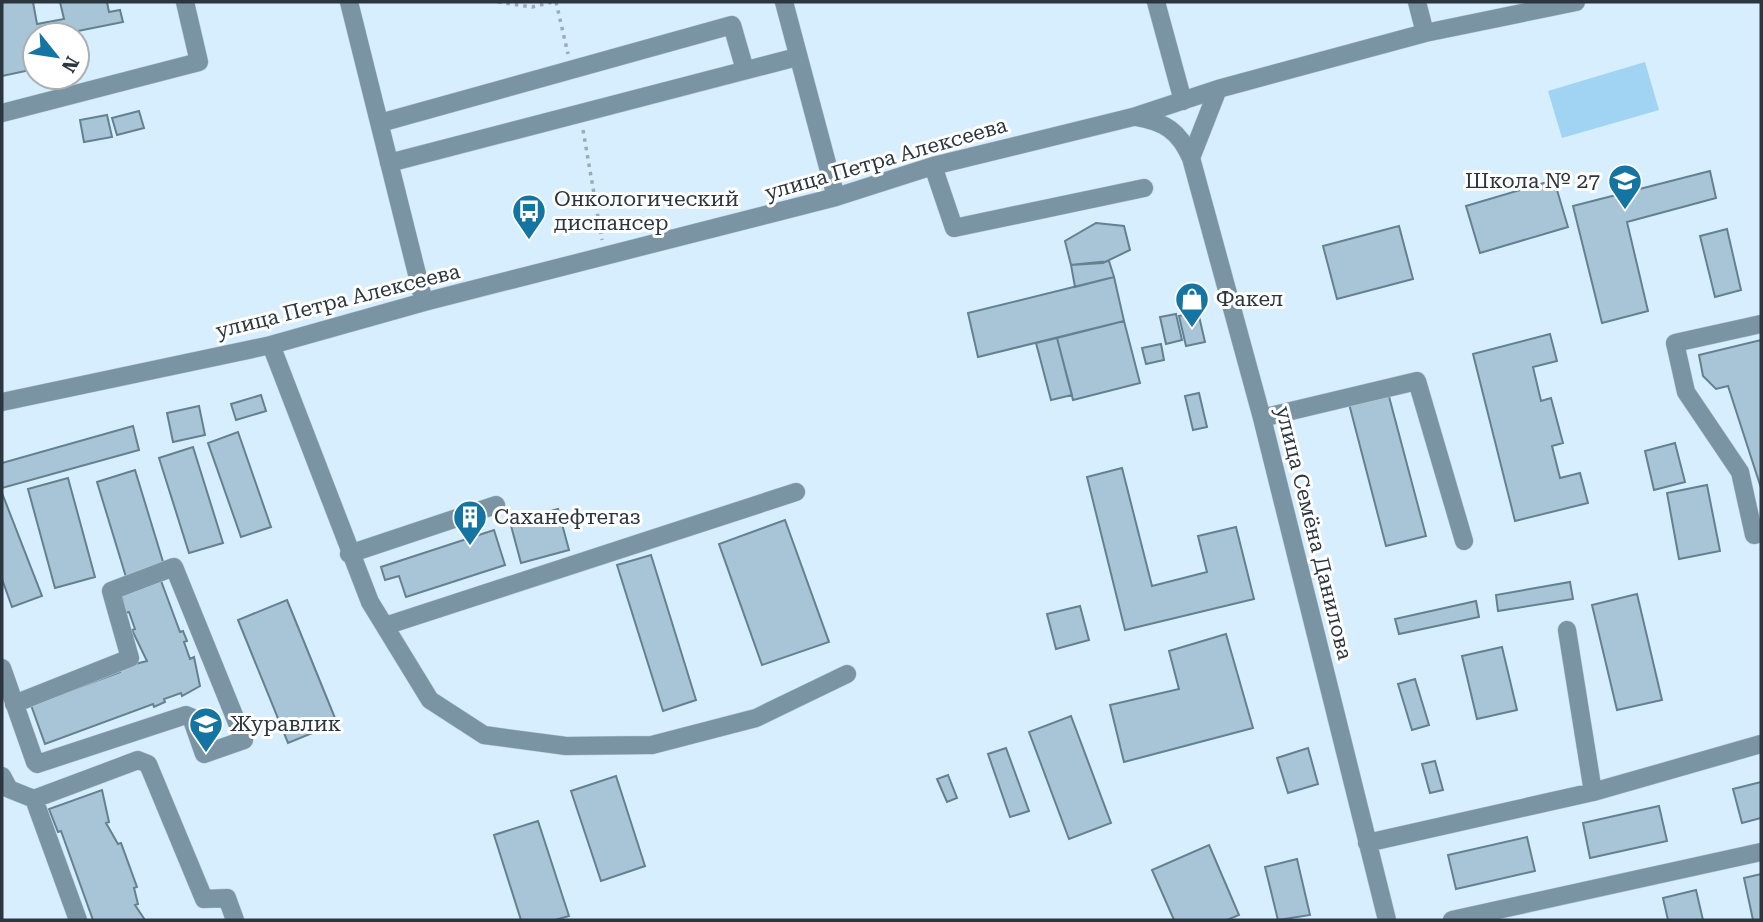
<svg xmlns="http://www.w3.org/2000/svg" width="1763" height="922" font-family="'Roboto Serif',serif">
	<style>
		.green { fill: #a1d3f3 }
		.building { fill: #a8c5d7; stroke: #648091; stroke-width: 2 }
		.lines { fill: none; stroke-linecap: round; stroke-linejoin: round }
		.minor-casing { stroke: #b5c9d8; stroke-width: 19 }
		.path { stroke: #99acb9; stroke-width: 3.5; stroke-dasharray: 3.5 5; stroke-linecap: butt }
		.minor { stroke: #7b94a4; stroke-width: 18 }
		.labels { text-anchor: middle; dominant-baseline: central; stroke-width: 6; stroke-linejoin: round; paint-order: stroke }
		.street-label { font-size: 21px; fill: #2b363e; stroke: #fff }
		.poi-label { font-size: 21px; fill: #2b363e; stroke: #fff; text-anchor: start }
	</style>
	<rect width="100%" height="100%" fill="#d7eefe"/>
	<path class="green" d="M1645,62l14,48 -97,28 -14,-47z"/>
	<path class="building" d="M2,2h31l4,22 27,-5 -4,-17h47l2,10 11,-2 3,12 -65,13h-23v34l-33,7z
		M139,111l5,17 -27,7 -5,-17z
		M107,115l5,22 -28,5 -4,-22z
		M1710,171l6,27 -89,24 21,89 -46,12 -29,-117z
		M1554,180l14,47 -88,26 -14,-47z
		M1096,223l28,3 6,24 -27,13 -32,2 -6,-24z
		M1399,226l14,53 -76,20 -14,-53z
		M1727,229l14,61 -26,7 -15,-61z
		M1109,261l5,16 -39,10 -4,-22z
		M1114,277l10,44 -146,36 -10,-44z
		M1198,312l7,30 -19,4 -7,-30z
		M1176,314l6,26 -16,4 -6,-27z
		M1124,321l16,62 -67,17 -16,-62z
		M1550,334l7,27 -24,6 8,34 10,-3 12,45 -11,3 8,32 20,-5 8,30 -73,18 -42,-167z
		M1057,338l15,57 -21,5 -15,-57z
		M1761,340v148l-33,-102 -12,3 -13,-13 -4,-21z
		M1161,344l3,16 -18,4 -4,-16z
		M1387,389l39,147 -40,10 -38,-146z
		M1199,393l8,34 -14,3 -8,-34z
		M261,395l5,16 -30,9 -5,-16z
		M199,406l6,29 -32,7 -6,-29z
		M133,426l6,24 -137,38v-25z
		M238,432l33,95 -30,10 -33,-94z
		M1675,443l10,39 -31,8 -9,-39z
		M193,447l30,96 -34,10 -30,-95z
		M1122,468l30,118 55,-14 -9,-36 38,-9 18,72 -129,31 -38,-153z
		M135,470l29,95 -38,12 -29,-95z
		M68,478l27,99 -40,11 -27,-99z
		M1707,485l13,66 -41,8 -12,-66z
		M2,493l40,103 -30,11 -10,-28z
		M558,509l11,41 -48,13 -11,-41z
		M785,520l44,122 -67,23 -43,-121z
		M494,530l11,35 -99,32 -7,-21 -14,4 -4,-13z
		M651,555l45,145 -33,11 -46,-146z
		M160,578l20,54 3,-1 4,10 -3,1 6,17 4,-2 6,29 -18,10 -1,-3 -17,6 1,3 -11,5 -1,-3 -108,40 -14,-39 89,-33 -1,-4 28,-7 -15,-31 3,-1 -6,-17 -4,1 -4,-20z
		M1570,582l3,17 -75,12 -2,-16z
		M1637,594l25,106 -45,10 -25,-105z
		M287,600l50,123 -49,20 -50,-123z
		M1476,601l3,16 -80,17 -4,-15z
		M1080,606l9,34 -33,9 -9,-35z
		M1226,634l27,94 -129,34 -14,-57 69,-16 -10,-38z
		M1502,647l15,63 -40,9 -15,-63z
		M1415,679l14,46 -17,5 -14,-46z
		M1071,716l40,107 -42,16 -40,-107z
		M1006,748l23,63 -19,6 -22,-63z
		M1308,748l10,36 -30,9 -11,-35z
		M1435,761l8,29 -13,3 -8,-29z
		M948,775l9,23 -10,4 -10,-23z
		M616,776l29,90 -44,15 -30,-90z
		M1761,782v36l-19,5 -9,-34z
		M102,790l7,32 -3,1 12,21 3,-1 16,44 -3,1 4,16 -3,1 10,15h-52l-32,-89 -3,1 -9,-23z
		M1659,806l8,35 -77,17 -7,-35z
		M538,821l31,95 -14,4h-34l-27,-85z
		M1527,837l8,34 -79,18 -8,-34z
		M1209,845l30,70 -12,5h-53l-22,-50z
		M1297,859l13,56 -32,5 -13,-53z
		M1761,874v46h-8l-9,-42z
		M1696,890l7,30h-35l-5,-22z"/>
	<g class="lines">
		<g class="minor-casing">
			<path id="minor" d="M349,2l75,300
				M784,2l52,195
				M1156,2l27,99
				M1417,2l8,31
				M2,113l197,-51 -14,-60
				M1136,117c29,5 43,14 55,41l71,260 125,502
				M380,123l352,-98 13,45
				M1191,158l27,-69
				M389,163l408,-106
				M933,166l21,62 190,-40
				M1761,324l-86,19 11,49 54,80 14,63 7,-2
				M271,345l99,257 60,98 54,35 82,11 86,-1 104,-27 91,-44
				M2,402l269,-57 153,-43 412,-105 97,-31 200,-49 85,-28 207,-56 151,-31
				M1262,418l155,-37 47,160
				M349,554l147,-49
				M385,626l411,-134
				M1567,630l26,162
				M2,668l33,94 2,2 149,-49 5,2 13,37 40,-14 -70,-173 -63,24 19,67 -116,46
				M2,776l7,13 25,10 44,121
				M34,799l104,-39 10,4 56,135 23,-1 8,22
				M1367,843l226,-51 168,-48
				M1452,920l309,-68"/>
		</g>
		<path class="path" d="M498,2l34,5 21,-5
			M556,2l12,52
			M583,130l19,110"/>
		<use href="#minor" class="minor"/>
	</g>
	<defs>
		<g id="school-pin" transform="scale(1.75)"><path d="M0 17L-7.5 6A9.5 9.5 0 1 1 7.5 6Z" fill="#1575a2" stroke="#fff"/><path d="M0-5L7-2L0 1L-7-2ZM-4 1L0 2.5L4 1V4Q0 6-4 4Z" fill="#fff"/></g>
		<g id="bus-pin" transform="scale(1.75)"><path d="M0 17L-7.5 6A9.5 9.5 0 1 1 7.5 6Z" fill="#1575a2" stroke="#fff"/><path d="M-5-6H5V4H4V6H2V4H-2V6H-4V4H-5ZM-3.5-4V0h7V-4ZM-3.5 1.2v1.5H-2V1.2ZM2 1.2v1.5H3.5V1.2Z" fill="#fff"/></g>
		<g id="shop-pin" transform="scale(1.75)"><path d="M0 17L-7.5 6A9.5 9.5 0 1 1 7.5 6Z" fill="#1575a2" stroke="#fff"/><path d="M-5-2.5h2.3a2.7 3.5 0 0 1 5.4 0H5L5.5 6h-11ZM-1.5-2.5h3a1.5 2.3 0 0 0-3 0Z" fill="#fff"/></g>
		<g id="building-pin" transform="scale(1.75)"><path d="M0 17L-7.5 6A9.5 9.5 0 1 1 7.5 6Z" fill="#1575a2" stroke="#fff"/><path d="M-4-6H4V6H1V3H-1V6H-4ZM-2.5-4.3h1.7v1.8h-1.7ZM.8-4.3h1.7v1.8H.8ZM-2.5-1h1.7V.8h-1.7ZM.8-1h1.7V.8H.8Z" fill="#fff"/></g>
	</defs>
	<g fill-rule="evenodd">
		<use href="#school-pin" x="1625" y="181"/>
		<use href="#bus-pin" x="529" y="211"/>
		<use href="#shop-pin" x="1192" y="299"/>
		<use href="#building-pin" x="470" y="517"/>
		<use href="#school-pin" x="206" y="724"/>
	</g>
	<g class="labels">
		<g class="street-label">
			<text transform="translate(886 159) rotate(-16)">улица Петра Алексеева</text>
			<text transform="translate(338 301) rotate(-14)">улица Петра Алексеева</text>
			<text transform="translate(1314 533) rotate(76)">улица Семёна Данилова</text>
		</g>
		<g class="poi-label">
			<text x="1600" y="181" text-anchor="end">Школа № 27</text>
			<text x="554" y="199">Онкологический<tspan x="554" dy="24">диспансер</tspan></text>
			<text x="1216" y="299">Факел</text>
			<text x="494" y="517">Саханефтегаз</text>
			<text x="230" y="724">Журавлик</text>
		</g>
	</g>
	<rect width="1763" height="922" fill="none" stroke="#2b363e" stroke-width="7"/>
	<g transform="translate(56 56) rotate(120)"><circle r="33" fill="#ffffff" stroke="#aaafb2" stroke-width="2"/>
	<path d="M0-5L12 26L0 18L-12 26Z" fill="#1575a2"/>
	<text y="-10" font-size="19" font-weight="bold" text-anchor="middle" fill="#2b363e">N</text>
	</g>
</svg>
